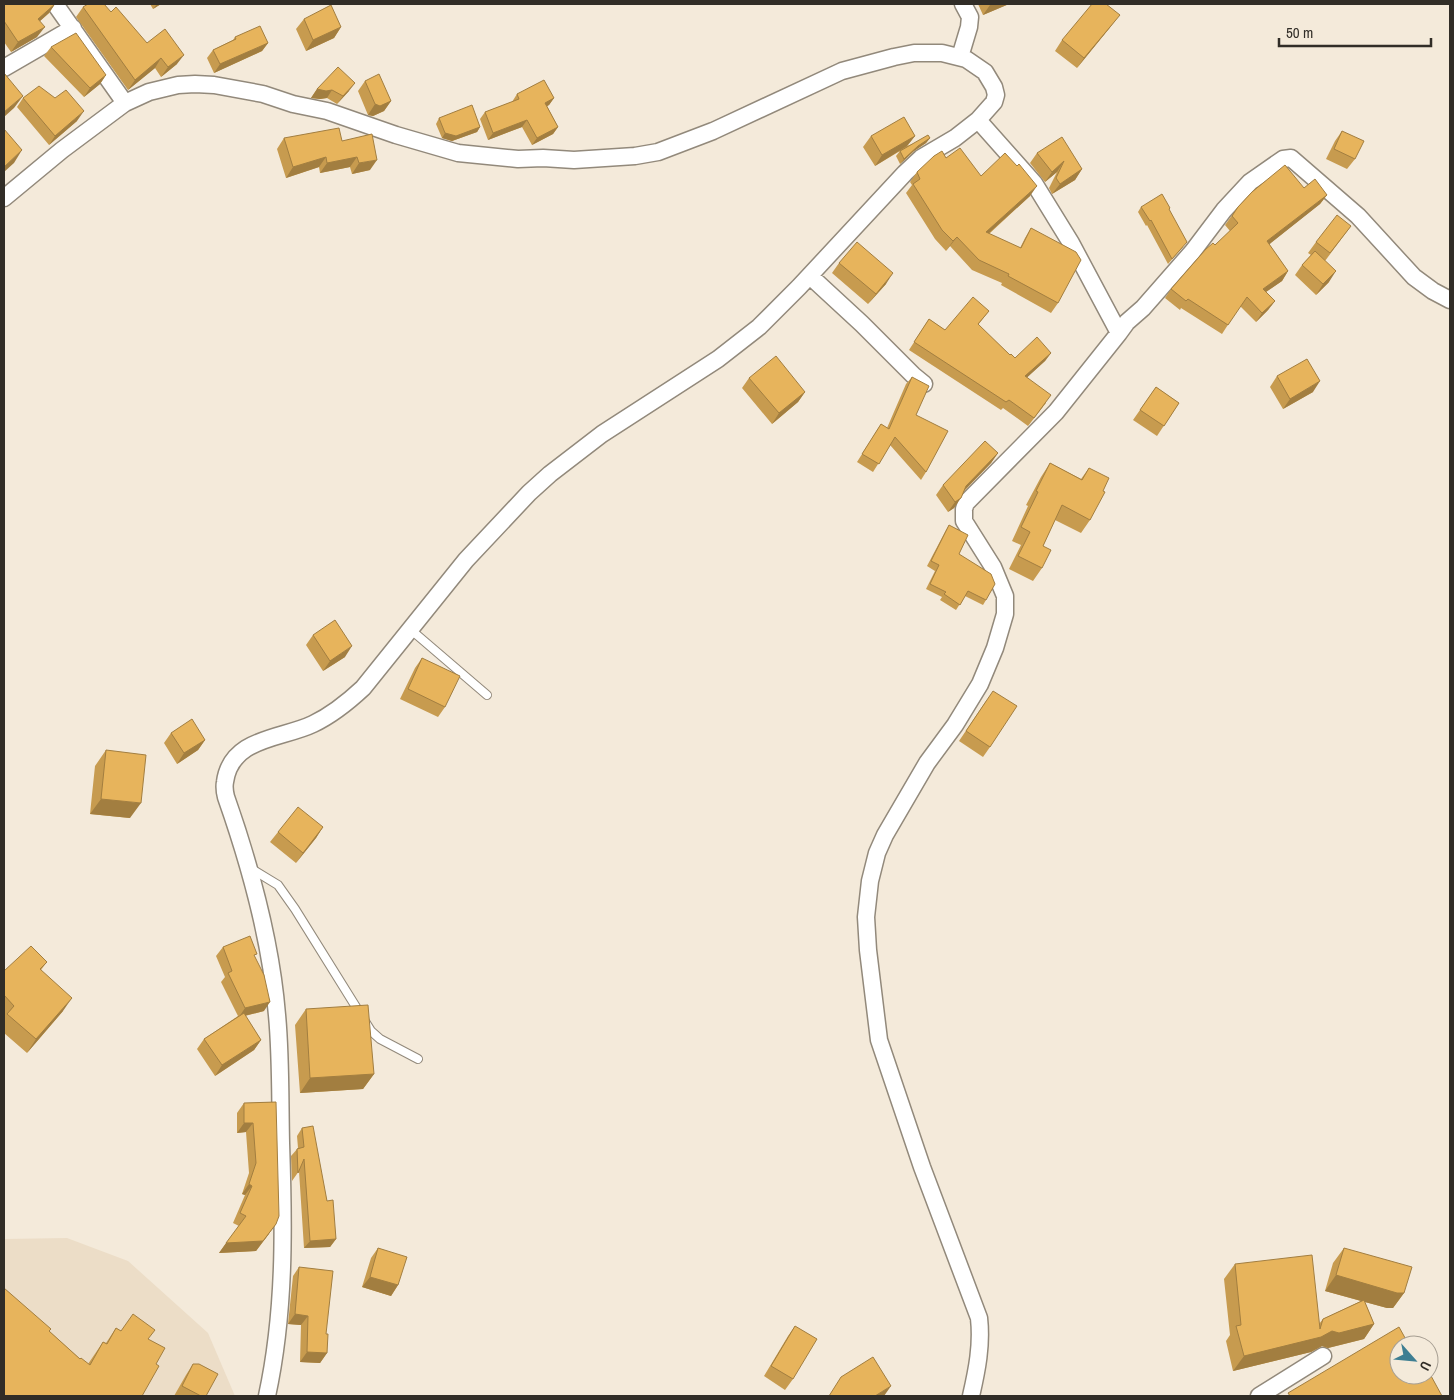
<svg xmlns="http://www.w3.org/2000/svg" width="1454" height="1400" font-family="'Archivo Narrow',sans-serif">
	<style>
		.built { fill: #ecddc7 }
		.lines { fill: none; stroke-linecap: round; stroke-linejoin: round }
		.lane-casing { stroke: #92897b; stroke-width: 10 }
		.street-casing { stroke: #92897b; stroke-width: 19 }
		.lane { stroke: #fff; stroke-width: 8 }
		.street { stroke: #fff; stroke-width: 16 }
		.wall { fill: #c79b4f }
		.shaded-wall { fill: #a27e40 }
		.building { fill: #e7b45c; stroke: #a27e40 }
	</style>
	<rect width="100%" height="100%" fill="#f4eada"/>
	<path class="built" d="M67,1238l61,23 80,72 27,63h-231v-157z"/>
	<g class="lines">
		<g class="lane-casing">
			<path id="lane" d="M410,629l77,66
				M250,868l28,17 17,24 76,122 9,8 38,20"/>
		</g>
		<g class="street-casing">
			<path id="street" d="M55,4l70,99
				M960,57l9,-30 1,-10 -7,-13
				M4,68l69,-40
				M4,198l58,-48 63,-47 24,-11 29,-7 17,-1 19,1 49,9 30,10 34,7 69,24 62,18 60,6 25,-1 31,2 61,-4 23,-4 55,-21 129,-60 52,-14 20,-4h28l24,6 19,13 9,15 2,8 -2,7 -16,18 -23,18 -34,20 -16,15 -106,114 -40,40 -41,32 -116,75 -52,40 -21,19 -63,67 -103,128c-15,14 -31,27 -50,36 -31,15 -82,13 -88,58 -1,5 0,11 1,15 25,71 45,143 51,218 4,42 3,86 4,128 3,86 4,170 -14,253
				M810,276l52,48 51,51 11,9
				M1119,333l8,-11 16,-14 50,-57 31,-41 26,-28 33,-23 8,-1 67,58 56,61 19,14 17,9
				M971,1396c6,-26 11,-51 8,-78l-57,-151 -43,-127 -11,-90 -2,-33 4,-36 7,-28 8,-18 42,-72 28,-38 25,-41 15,-36 10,-34v-18l-12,-29 -29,-46v-12l2,-6 90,-91 63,-79 -48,-90 -37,-60 -56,-63
				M1259,1396l64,-40"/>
		</g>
		<use href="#lane" class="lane"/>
		<use href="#street" class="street"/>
	</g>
	<path class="wall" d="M4,4h51l-6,9 -9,8 -3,16 -26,15 -7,-10z
		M150,4h11l-8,5z
		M978,4h31l-26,11z
		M83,7l28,5 36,31 30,21 -16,13 -6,-9 -27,22 -52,-73z
		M304,19l37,8 -7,11 -28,13 -10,-22z
		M1112,25l-35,43 -22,-17 7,-11z
		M235,37l33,6 -6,8 -48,22 -7,-15 6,-8 20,-10z
		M51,47l55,28 -6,9 -16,13 -40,-41z
		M365,81l26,20 -7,10 -11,5 -5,-1 -10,-24z
		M317,89l32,2 -12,13 -10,-6 -7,1 -9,-1z
		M517,94l37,4 -5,7 -2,1 11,21 -5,7 -21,11 -10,-18 -34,13 -8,-21 5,-7 27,-10z
		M23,98l54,23 -28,24 -32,-38z
		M439,118l41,9 -3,5 -25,9 -10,-3 -6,-14z
		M1342,131l13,28 -8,10 -21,-10 9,-18z
		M871,136h44l-8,10 23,-8 -4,5 -12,8 -14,13 -4,-8 4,-5 -25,15 -12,-19z
		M284,138l58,3 28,29 -18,4 -2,-7 -30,6 -1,-6 -33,11 -9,-29z
		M1037,153l45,16 -7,11 -23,14 -3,-6 8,-16 -12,10 -15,-19z
		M946,158l35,18 49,20 -41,38 31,14 5,-10 6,-10 27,75 -7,10 -50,-28 1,-2 -30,-13 -22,-24 -4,5 -11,-12 -29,-46 6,-8 -2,-3 7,-10z
		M1304,188l23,7 -7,9 -51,40 19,27 -6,10 -16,11 9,9 -7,9 -12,12 -16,-16 -18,28 -41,-26 -1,2 -15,-12 6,-9 59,-58 -5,-6 13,-18z
		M1141,207l29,1 -1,1 14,38 -15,17 -21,-39 -1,1 -8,-14z
		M1351,226l-26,35 4,21 -13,13 -21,-20 7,-10 9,-10 -3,-2 8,-11z
		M839,263l47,21 -18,20 -36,-31z
		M989,311l-11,14 32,30 5,3 36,-5 -6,8 -18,16 19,26 -18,23 -25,-18 -2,2 -92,-60 20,-31 16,11z
		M1277,376l36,16 -30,17 -13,-22z
		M912,377l4,38 10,57 -5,8 -31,-35 -17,27 -16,-10 24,-38 6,4 19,-44z
		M749,378l56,14 -7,10 -26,22 -30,-36z
		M1156,387l23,16 -22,33 -24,-16z
		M998,453l-7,10 -27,28 -10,17 -6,4 -12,-17 7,-10z
		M1050,463l31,16 8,-11 14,23 -13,29 -9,13 -26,-13 -12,26 -1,22 -9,13 -24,-12 12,-24 -9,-4 16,-35 -2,-1 15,-28z
		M949,525l10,29 27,46 -3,5 -18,-9 -9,14 -16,-10 2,-3 -16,-8 9,-18 -8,-5 19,-36z
		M313,635l32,22 -22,14 -17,-26z
		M422,658l23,49 -7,10 -38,-18 15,-31z
		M986,701l4,46 -7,10 -24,-16z
		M171,733l34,7 -7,10 -21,14 -13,-21z
		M106,750l24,68 -40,-4 5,-48z
		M323,827l-7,11 -20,25 -26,-21 8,-10z
		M223,947l32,10 9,54 -19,5 16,24 -7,10 -39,26 -18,-27 7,-10 34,-23 -17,-34 4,-5 -9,-21z
		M47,962l-6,8 22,41 -36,42 -23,-20v-62z
		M306,1009l68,65 -11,15 -63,4 -5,-68z
		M276,1102l-7,132 -13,17 -37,2 20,-27 -6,-3 12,-28 -3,-1 7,-21 -3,-41 -9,1v-20l7,-10z
		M302,1128l25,73 9,38 -6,8 -26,1 -5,-77 -7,10 -1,-25 7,-8 -1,-12z
		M378,1248l20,37 -7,11 -29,-9 9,-29z
		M1344,1248l60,45 -11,15h-6l-22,-6 9,22 -10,15 -36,9 -6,-2 -11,6 -78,19 -7,-30 4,-6 -6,-56 11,-15 84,60 4,-5 38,-18 -36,-10 8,-28z
		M299,1267l27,67 1,19 -7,10 -20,-1 1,-37 -13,-1 5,-48z
		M795,1326l-2,53 -8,11 -21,-14 24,-40z
		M116,1328l5,3 27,8 8,25 -152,32 45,-65 31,28 8,5 15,-22 3,1z
		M193,1364l13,32h-32l12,-21z"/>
	<path class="shaded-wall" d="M55,4l-6,9 -18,16 7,-10z
		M157,4h4l-8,5z
		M993,4h16l-26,11 7,-10z
		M1120,15l-8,10 -35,43 7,-10z
		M45,27l-8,10 -26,15 7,-10z
		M341,27l-7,11 -28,13 7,-11z
		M268,43l-6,8 -48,22 6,-9z
		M184,55l-7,9 -16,13 7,-10z
		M161,58l-6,10 -27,22 7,-10z
		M106,75l-6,9 -16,13 6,-9z
		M355,83l-6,8 -12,13 6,-8z
		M317,89l15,1 -5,8 -7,1 -9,-1z
		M23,96l-9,12 -10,9v-5z
		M554,98l-5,7 -9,5 5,-7z
		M391,101l-7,10 -11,5 -5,-1 7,-11z
		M84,111l-7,10 -28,24 6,-9z
		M527,120l-5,7 -34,13 5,-7z
		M480,127l-3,5 -25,9 -10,-3 3,-5z
		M558,127l-5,7 -21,11 5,-7z
		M915,136l-8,10 -32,20 7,-11z
		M930,138l-4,5 -12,8 -14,13 4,-5 14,-13z
		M22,150l-8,13 -10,9v-5z
		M326,157l-7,10 -33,11 7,-11z
		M357,157l-7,10 -30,6 7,-10z
		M377,160l-7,10 -18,4 7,-11z
		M1064,161l-7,11 -12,10 7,-10z
		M1082,169l-7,11 -23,14 8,-10z
		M1037,186l-7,10 -51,46 7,-10z
		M1327,195l-7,9 -59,47 6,-10z
		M957,237l-7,9 -4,5 7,-10z
		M1288,271l-6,10 -25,17 6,-9z
		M1336,271l-7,11 -13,13 7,-11z
		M893,273l-7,11 -18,20 8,-10z
		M1275,301l-7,9 -12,12 6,-9z
		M1051,353l-6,8 -25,23 5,-8z
		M1320,381l-7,11 -30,17 7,-10z
		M805,392l-7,10 -26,22 7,-11z
		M998,453l-7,10 -32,33 7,-10z
		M961,498l-7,10 -6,4 7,-10z
		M352,646l-7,11 -22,14 7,-10z
		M205,740l-7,10 -21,14 7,-11z
		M101,799l40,4 -11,15 -40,-4z
		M323,827l-7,11 -20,25 7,-10z
		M72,998l-9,13 -36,42 9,-14z
		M270,1002l-6,9 -25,6 6,-9z
		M261,1040l-7,10 -39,26 7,-11z
		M374,1074l-11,15 -63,4 10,-15z
		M244,1123h9l-7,9 -9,1z
		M249,1184l3,2 -7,9 -3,-1z
		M276,1224l-20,27 -37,2 7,-10z
		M336,1239l-6,8 -26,1 6,-7z
		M1336,1275l68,18 -11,15h-6l-62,-17z
		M370,1277l28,8 -7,11 -29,-9z
		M295,1314l13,2 -7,9 -13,-1z
		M1374,1324l-10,15 -36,9 -6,-2 -11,6 -78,19 11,-15 88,-25z
		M307,1352l20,1 -7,10 -20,-1z
		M891,1386l-7,10h-9z"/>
	<path class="building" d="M4,4h51l-17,15 7,8 -27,15 -14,-21z
		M88,4h16l7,8 5,-5 31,36 18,-14 19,26 -16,12 -7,-9 -26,22 -52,-73z
		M1092,4h14l14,11 -36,43 -22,-18z
		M331,5l10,22 -28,13 -9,-21z
		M260,26l8,17 -48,21 -7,-14 23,-11 -1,-2z
		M76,33l30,42 -16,13 -39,-41z
		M338,67l17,16 -12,13 -11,-6 -6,1 -9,-2z
		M4,73l19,23 -19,16z
		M379,74l12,27 -11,5 -5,-2 -10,-23z
		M544,80l10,18 -9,5 13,24 -21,11 -10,-18 -34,13 -8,-21 34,-13 -2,-5z
		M39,86l16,12 11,-8 18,21 -29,25 -32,-38z
		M472,105l8,22 -24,9 -11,-3 -6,-15z
		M904,117l11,19 -33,19 -11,-19z
		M339,128l3,13 30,-7 5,26 -18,3 -2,-6 -30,6 -1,-6 -33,10 -9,-29z
		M4,129l18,21 -18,17z
		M1342,131l22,10 -9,18 -21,-10z
		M928,135l2,3 -12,8 -14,13 -4,-8z
		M1062,137l20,32 -22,15 -4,-6 8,-17 -12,11 -15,-19z
		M960,148l21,28 24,-23 12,13 2,-2 18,22 -51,46 35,16 10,-20 45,24 5,8 -23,43 -50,-27 1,-2 -30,-14 -22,-23 -4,4 -11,-11 -29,-46 7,-5 -3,-7 17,-16 8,-5 4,7z
		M1285,165l19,23 11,-9 12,16 -60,46 21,30 -25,18 12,12 -13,12 -15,-16 -19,28 -40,-26 -2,2 -15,-12 35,-40 7,-6 2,2 23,-22 -6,-7 6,-9 14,-15z
		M1162,194l8,14 -1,1 18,33 -15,17 -21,-39 -1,1 -9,-14z
		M1337,215l14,11 -21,27 -14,-11z
		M857,242l36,31 -17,21 -37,-31z
		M1315,251l21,20 -13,13 -21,-19z
		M973,297l16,14 -11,13 32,31 1,-1 4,4 22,-21 14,16 -26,23 26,19 -17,23 -25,-18 -3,2 -92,-60 15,-23 16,11z
		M776,356l29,36 -26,21 -30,-35z
		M1307,359l13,22 -30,18 -13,-23z
		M912,377l17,9 -13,29 32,16 -22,41 -31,-35 -16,27 -17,-10 19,-30 8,5z
		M1156,387l23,16 -15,23 -24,-16z
		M985,441l13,12 -32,33 -5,12 -6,4 -12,-17z
		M1050,463l32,17 7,-12 20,10 -6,13 2,1 -15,28 -28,-15 -19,41 8,4 -9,18 -24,-12 12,-24 -9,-5 17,-35 -2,-1z
		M949,525l19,10 -9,19 32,20 4,10 -9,16 -18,-9 -8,14 -16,-11 2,-2 -16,-8 9,-19 -8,-4z
		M335,620l17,26 -22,15 -17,-26z
		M422,658l38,18 -15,31 -37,-18z
		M993,691l24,15 -27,41 -24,-16z
		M192,719l13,21 -21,13 -13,-20z
		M106,750l40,5 -5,48 -40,-4z
		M298,807l25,20 -20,26 -25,-21z
		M250,936l7,18 -3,1 10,20 6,27 -25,6 -17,-35 4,-2 -9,-24z
		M31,946l16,16 -7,7 32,29 -36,41 -29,-25 7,-8 -10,-11v-24z
		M368,1005l6,69 -64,4 -4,-69z
		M244,1013l17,27 -39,25 -18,-26z
		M276,1102l3,114 -3,8 -13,17 -37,2 20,-27 -6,-3 12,-27 -3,-2 7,-21 -3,-40h-9v-20z
		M313,1126l14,75 6,-1 3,39 -26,2 -6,-82 -6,14 -1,-24 7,-2 -2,-19z
		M378,1248l29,9 -9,28 -28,-8z
		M1344,1248l68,19 -8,26h-7l-61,-18z
		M1312,1255l8,74 3,-10 41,-19 10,24 -35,9 -7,-2 -11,6 -77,19 -8,-30 5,-1 -6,-61z
		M299,1267l34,4 -7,63h2l-1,19 -20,-1 1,-36 -13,-2z
		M4,1288l47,41 -2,2 31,28 1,-1 9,7 13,-23 4,2 9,-16 5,3 12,-17 22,16 -7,9 17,9 -9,16 3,2 -17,30h-138z
		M795,1326l22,13 -24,40 -22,-13z
		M1399,1327l10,18h-10v30h30l1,-1 12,22h-152l-2,-3z
		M873,1357l18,29 -16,10h-46l12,-19z
		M193,1364h6l19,10 -12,22h-5l-19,-10z"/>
	<rect width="1454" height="1400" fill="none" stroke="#312d27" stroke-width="10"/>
	<g transform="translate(1414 1360) rotate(117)"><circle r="24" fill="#f4eada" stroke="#a69e92"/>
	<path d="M0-4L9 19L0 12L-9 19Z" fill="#3e7e92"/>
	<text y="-8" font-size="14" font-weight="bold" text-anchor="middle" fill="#312d27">U</text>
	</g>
	<path d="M1279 38v8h152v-8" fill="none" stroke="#312d27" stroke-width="2.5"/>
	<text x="1286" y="38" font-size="15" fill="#312d27" stroke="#f4eada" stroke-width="4" paint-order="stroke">50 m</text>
</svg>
